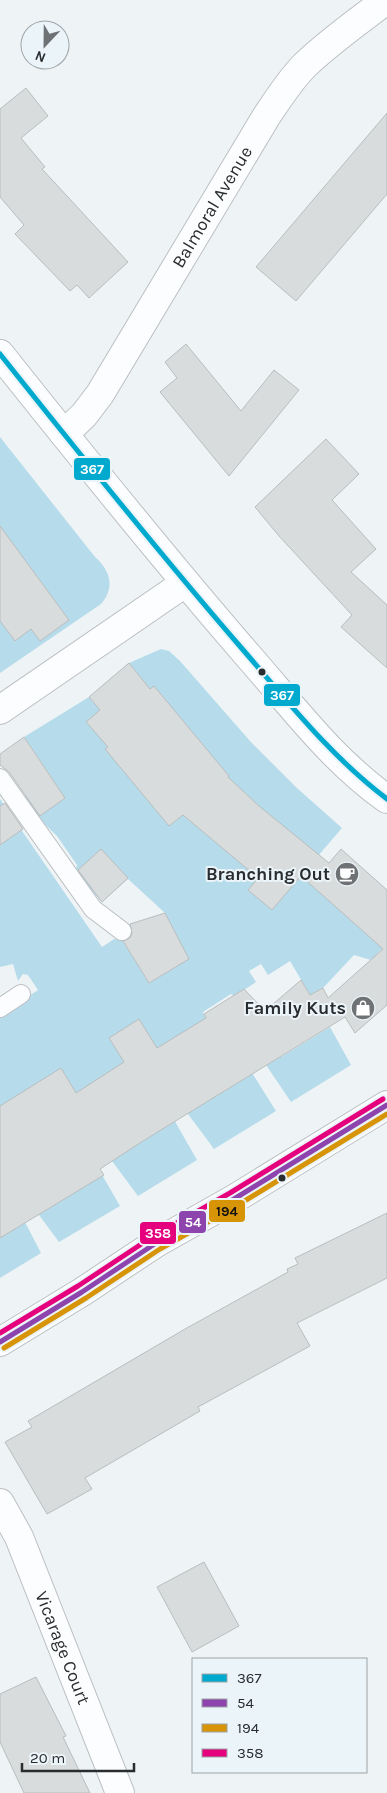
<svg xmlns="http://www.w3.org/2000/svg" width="387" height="1793" font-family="Karla,sans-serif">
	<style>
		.green { fill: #b6dcec }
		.building { fill: #d8dcdd; stroke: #b9bdbd }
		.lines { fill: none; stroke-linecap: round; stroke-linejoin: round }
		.lane-casing { stroke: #bbbfc1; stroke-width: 20 }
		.street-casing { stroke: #bbbfc1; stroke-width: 30 }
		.secondary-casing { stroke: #bbbfc1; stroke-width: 30 }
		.primary-casing { stroke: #bbbfc1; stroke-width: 30 }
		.lane { stroke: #fcfdfe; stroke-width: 18 }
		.street { stroke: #fcfdfe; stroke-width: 28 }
		.secondary { stroke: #fcfdfe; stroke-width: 28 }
		.primary { stroke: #fcfdfe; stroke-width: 28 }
		.bus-1-casing { stroke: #ebf4f8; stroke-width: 9 }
		.bus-2-casing { stroke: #ebf4f8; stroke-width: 9 }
		.bus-3-casing { stroke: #ebf4f8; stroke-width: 9 }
		.bus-4-casing { stroke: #ebf4f8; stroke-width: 9 }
		.bus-1 { stroke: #00a9ce; stroke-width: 5 }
		.bus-2 { stroke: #8e44ad; stroke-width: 5 }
		.bus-3 { stroke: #d89407; stroke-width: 5 }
		.bus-4 { stroke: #e5007d; stroke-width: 5 }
		.bus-dot { fill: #2a2d2f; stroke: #ebf4f8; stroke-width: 2 }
		.labels { text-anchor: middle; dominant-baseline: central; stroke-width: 4; stroke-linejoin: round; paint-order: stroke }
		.street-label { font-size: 18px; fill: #2a2d2f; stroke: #ebf4f8 }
		.poi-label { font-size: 18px; font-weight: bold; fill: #2a2d2f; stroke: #ebf4f8; text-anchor: end }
		.line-badge { stroke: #ebf4f8; stroke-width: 2 }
		.badge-label { font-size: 14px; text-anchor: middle; font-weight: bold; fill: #fff }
		.pale-badge-label { font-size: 14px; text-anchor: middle; font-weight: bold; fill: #111 }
	</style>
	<rect width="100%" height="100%" fill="#eef3f5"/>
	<path class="green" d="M0,437l95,120c16,14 20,31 6,47l-101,69z
		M161,649l8,2 11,10 70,80 48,48 44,39 -42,49 11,7 72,64 -12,12 -17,-5 -31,33 -13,7 -20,-34 -22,14 -7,-11 -12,7 7,11 -21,14 -4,-2 -28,18 8,19 11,-6 54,86 -62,38 -26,-35 -29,-49 14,53 24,42 -59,36 -29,-39 -35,-31 46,80 -61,36 -20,-27 -28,-45 -11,7v-162l38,-25 -10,-15 -5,-1 -5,7 -5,-17 -13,3v-168l102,148 12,-8 8,1 27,43 27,-16 -1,-35 -10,-19 -37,-34 -26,23 -27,-29 2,-8 -20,-29 -26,-25 -9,-13 30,-20 -28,-41 65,-40 40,-34z
		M330,1027l21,38 -60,37 -27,-40 15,-9 2,4z
		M0,1182l26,42 15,29 -41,25z"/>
	<path class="building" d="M26,88l22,28 -27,22 24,29 -3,2 86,93 -39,36 -12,-13 -7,6 -55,-57 9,-9 -24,-28v-88z
		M387,113v81l-91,107 -40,-34z
		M186,344l55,67 33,-41 25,20 -70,86 -69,-84 17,-14 -12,-16z
		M326,439l33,35 -27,26 44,49 -25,23 36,33v63l-46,-41 11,-12 -73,-79 -24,-29z
		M0,526l69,94 -29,21 -9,-12 -16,12 -15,-20z
		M129,663l21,26 4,-3 75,90 -1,1 31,29 70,57 12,-14 46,41v115l-32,28 -10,-16 -202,124 -43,28 4,6 -104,63v-132l61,-38 15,25 48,-31 -15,-24 30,-19 18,29 49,-30 -2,-4 40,-25 21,22 36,-31 9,15 13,-7 5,10 55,-49 -82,-73 -29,34 -24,-20 10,-12 -75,-63 -14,11 -64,-77 3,-2 -22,-25 14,-12 -11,-13z
		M24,737l41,61 -25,18 -31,-44 -9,-7v-11z
		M5,803l18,26 -23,16v-39z
		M101,849l27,29 -26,24 -24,-32z
		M165,913l24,46 -40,24 -26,-42 7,-3 2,-5 -2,-9z
		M387,1213v65l-90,45 13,23 -112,61 2,4 -115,67 7,11 -45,25 -42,-72 27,-15 -4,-6 157,-92 103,-57 -1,-3 11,-5 -3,-6z
		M204,1562l35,64 -47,26 -35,-65z
		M36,1677l30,59 -3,1 27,56h-66l-24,-51v-48z"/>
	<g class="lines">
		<g class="lane-casing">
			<path id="lane" d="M0,778l93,131 29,22
				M0,1008l21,-14"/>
		</g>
		<g class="street-casing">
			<g id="street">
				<path id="s1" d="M64,434l20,-19 16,-21 166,-277c12,-18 24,-37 39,-52 25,-24 54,-44 81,-65"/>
				<path d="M0,710l185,-127"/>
				<path id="s2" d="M0,1503l19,34 101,256"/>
			</g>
		</g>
		<g class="secondary-casing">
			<path id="secondary" d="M0,354c82,103 164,205 250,304 43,49 83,103 137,141"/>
		</g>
		<g class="primary-casing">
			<path id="primary" d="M0,1342l82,-50 74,-49 78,-44 153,-94"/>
		</g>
		<use href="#lane" class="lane"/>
		<use href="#street" class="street"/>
		<use href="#secondary" class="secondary"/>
		<use href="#primary" class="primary"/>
		<g class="bus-1-casing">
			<path id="bus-1" d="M0,354c78,98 156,195 238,290 47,54 91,111 149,155"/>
		</g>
		<g class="bus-2-casing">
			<path id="bus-2" d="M0,1342l82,-50 74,-49 78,-44 153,-94"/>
		</g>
		<g class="bus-3-casing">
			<path id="bus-3" d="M4,1348l82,-50 74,-49 78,-44 149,-91"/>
		</g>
		<g class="bus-4-casing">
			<path id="bus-4" d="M0,1333l78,-47 74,-49 78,-44 153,-94"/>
		</g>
		<use href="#bus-1" class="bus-1"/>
		<use href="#bus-2" class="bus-2"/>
		<use href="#bus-3" class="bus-3"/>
		<use href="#bus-4" class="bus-4"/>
	</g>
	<defs>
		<g id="cafe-disc" transform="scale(1.25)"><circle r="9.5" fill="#6f7274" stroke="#ebf4f8"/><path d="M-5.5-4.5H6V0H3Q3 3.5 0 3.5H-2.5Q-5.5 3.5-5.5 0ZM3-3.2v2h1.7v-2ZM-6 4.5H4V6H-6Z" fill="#fff"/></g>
		<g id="shop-disc" transform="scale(1.25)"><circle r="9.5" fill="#6f7274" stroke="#ebf4f8"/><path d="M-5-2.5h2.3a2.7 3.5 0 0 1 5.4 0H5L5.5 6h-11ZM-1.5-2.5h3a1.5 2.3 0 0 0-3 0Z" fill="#fff"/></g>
	</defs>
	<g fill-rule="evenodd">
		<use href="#cafe-disc" x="347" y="874"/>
		<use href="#shop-disc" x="363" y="1008"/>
	</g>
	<g class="bus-dot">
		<circle cx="262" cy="672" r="4.5"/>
		<circle cx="282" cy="1178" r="4.5"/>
	</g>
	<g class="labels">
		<g class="street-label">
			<text stroke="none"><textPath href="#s1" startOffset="272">Balmoral Avenue</textPath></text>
			<text stroke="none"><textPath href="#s2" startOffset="158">Vicarage Court</textPath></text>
		</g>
		<g class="poi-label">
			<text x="330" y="874">Branching Out</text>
			<text x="346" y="1008">Family Kuts</text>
		</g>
	</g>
	<g class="line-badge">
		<rect x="73" y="457" width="38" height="24" rx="5" fill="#00a9ce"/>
		<rect x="263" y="683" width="38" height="24" rx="5" fill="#00a9ce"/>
		<rect x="208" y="1199" width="38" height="24" rx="5" fill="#d89407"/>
		<rect x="178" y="1210" width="29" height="24" rx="5" fill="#8e44ad"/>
		<rect x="139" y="1221" width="38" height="24" rx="5" fill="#e5007d"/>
	</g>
	<g class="badge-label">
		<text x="92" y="474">367</text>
		<text x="282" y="700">367</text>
		<text x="193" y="1227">54</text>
		<text x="158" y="1238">358</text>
	</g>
	<g class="pale-badge-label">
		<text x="227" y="1216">194</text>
	</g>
	<rect x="192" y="1658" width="175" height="115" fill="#ebf4f8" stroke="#9ea4a8"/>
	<rect x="202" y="1674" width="25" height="8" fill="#00a9ce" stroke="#9ea4a8"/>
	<text x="237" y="1683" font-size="15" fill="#2a2d2f">367</text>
	<rect x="202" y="1699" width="25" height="8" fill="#8e44ad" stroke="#9ea4a8"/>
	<text x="237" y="1708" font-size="15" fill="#2a2d2f">54</text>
	<rect x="202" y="1724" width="25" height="8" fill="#d89407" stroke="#9ea4a8"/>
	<text x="237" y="1733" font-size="15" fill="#2a2d2f">194</text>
	<rect x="202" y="1749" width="25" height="8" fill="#e5007d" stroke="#9ea4a8"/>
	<text x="237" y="1758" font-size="15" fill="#2a2d2f">358</text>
	<g transform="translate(45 45) rotate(202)"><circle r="24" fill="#ebf4f8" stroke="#9ea4a8"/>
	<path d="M0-4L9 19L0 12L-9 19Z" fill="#6f7274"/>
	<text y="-8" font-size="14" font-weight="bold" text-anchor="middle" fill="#2a2d2f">N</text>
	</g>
	<path d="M22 1763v8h112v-8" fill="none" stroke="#2a2d2f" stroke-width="2.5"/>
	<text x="30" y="1763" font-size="15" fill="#2a2d2f" stroke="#ebf4f8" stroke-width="4" paint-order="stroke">20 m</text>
</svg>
